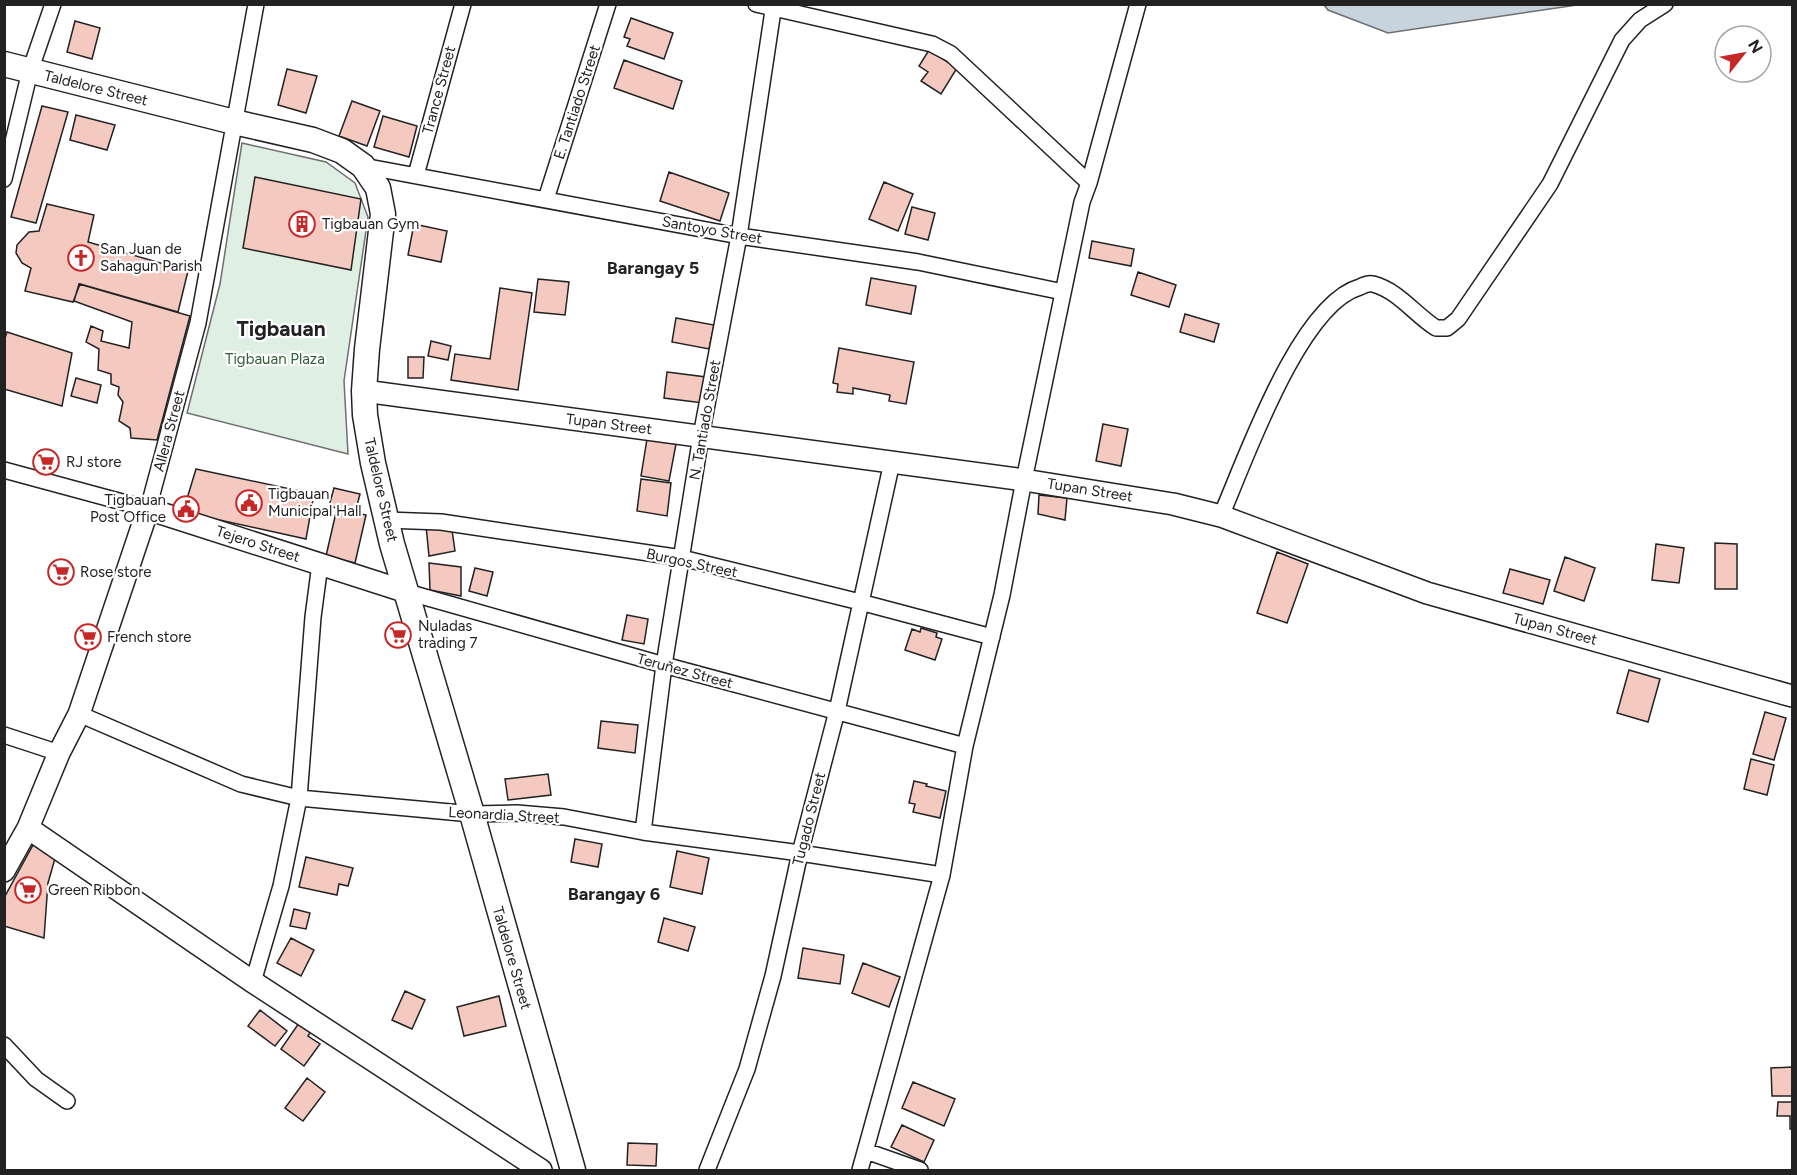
<svg xmlns="http://www.w3.org/2000/svg" width="1797" height="1175" font-family="Figtree,sans-serif">
	<style>
		.green { fill: #e0efe3; stroke: #6f6f6f; stroke-width: 1.5 }
		.water { fill: #c7d3dd; stroke: #6f6f6f; stroke-width: 1.5 }
		.building { fill: #f3c9c0; stroke: #222; stroke-width: 1.5 }
		.lines { fill: none; stroke-linecap: round; stroke-linejoin: round }
		.street-casing { stroke: #222; stroke-width: 18 }
		.secondary-casing { stroke: #222; stroke-width: 24 }
		.primary-casing { stroke: #222; stroke-width: 27 }
		.street { stroke: #fff; stroke-width: 15 }
		.secondary { stroke: #fff; stroke-width: 21 }
		.primary { stroke: #fff; stroke-width: 24 }
		.labels { text-anchor: middle; dominant-baseline: central; stroke-width: 4.5; stroke-linejoin: round; paint-order: stroke }
		.street-label { font-size: 15px; fill: #222; stroke: #fff }
		.poi-label { font-size: 15px; fill: #222; stroke: #fff; text-anchor: start }
		.park-label { font-size: 15px; fill: #2f5e38; stroke: #fff }
		.quarter-label { font-size: 18px; font-weight: bold; fill: #222; stroke: #fff }
		.district-label { font-size: 21px; font-weight: bold; fill: #222; stroke: #fff }
	</style>
	<rect width="100%" height="100%" fill="#fff"/>
	<path class="green" d="M242,143l84,19 29,21 13,34 -24,164 4,73 -161,-41 33,-129z"/>
	<path class="water" d="M1324,5h253l-189,28 -60,-23z"/>
	<path class="building" d="M631,18l42,15 -9,26 -37,-13 3,-7 -6,-2z
		M75,21l25,7 -8,31 -25,-7z
		M929,50l28,18 -16,26 -20,-13 7,-9 -9,-6z
		M624,60l58,21 -9,28 -59,-21z
		M287,69l30,7 -11,37 -28,-8z
		M352,101l28,10 -13,35 -28,-10z
		M42,106l26,6 -32,111 -25,-6z
		M76,115l39,10 -8,25 -37,-10z
		M383,116l34,10 -8,31 -35,-10z
		M669,172l60,21 -9,28 -60,-20z
		M255,177l106,22 -10,71 -108,-22z
		M884,182l29,12 -15,37 -29,-12z
		M47,204l47,11 -6,27 100,29 -10,41 -98,-28 -7,18 -48,-11 6,-23 -9,-5 -6,-10 1,-8 12,-13 10,-1z
		M912,207l23,6 -7,27 -23,-6z
		M414,224l33,7 -6,31 -33,-7z
		M1092,241l42,8 -3,17 -42,-8z
		M1138,272l38,13 -7,22 -38,-12z
		M871,278l45,8 -5,28 -45,-9z
		M538,279l31,3 -4,33 -31,-3z
		M79,284l111,32 -33,124 -26,-2 -1,-10 -11,-7 4,-19 -5,-7 1,-8 -8,-3v-10l-13,-4 1,-21 -13,-7 5,-16 12,5 -2,10 28,7 3,-26 -58,-21z
		M500,288l32,5 -14,97 -67,-10 4,-26 35,5z
		M1185,314l34,10 -5,18 -34,-10z
		M676,318l38,7 -5,24 -37,-7z
		M7,332l65,21 -10,53 -58,-17v-48z
		M431,341l20,5 -3,14 -20,-4z
		M839,348l75,14 -8,42 -17,-3 1,-6 -37,-7v6l-16,-2 1,-8 -5,-1z
		M408,357h16l-1,21h-15z
		M667,372l39,5 -3,26 -39,-5z
		M76,378l25,7 -4,18 -26,-7z
		M1103,424l25,5 -7,37 -25,-5z
		M647,439l29,5 -7,37 -28,-5z
		M196,469l118,25 -8,45 -123,-27z
		M641,479l30,4 -4,33 -30,-5z
		M334,488l26,6 -5,19 -26,-7z
		M1039,495l28,3 -2,22 -27,-6z
		M337,508l29,7 -11,48 -29,-7z
		M451,523l4,28 -26,5 -3,-30z
		M1715,543l22,1v45h-22z
		M1656,544l28,4 -5,35 -27,-3z
		M1277,552l31,12 -21,59 -30,-10z
		M1565,557l30,11 -11,33 -30,-10z
		M429,563l32,4v29l-31,-6z
		M475,568l18,4 -6,24 -18,-5z
		M1510,569l40,11 -7,24 -40,-11z
		M627,615l21,4 -4,25 -22,-4z
		M921,628l16,5 -1,4 6,2 -7,21 -30,-10 7,-21 8,3z
		M1629,670l31,9 -12,43 -31,-9z
		M1765,712l21,6 -12,42 -21,-6z
		M601,721l37,4 -3,28 -37,-5z
		M1751,759l23,6 -7,30 -23,-6z
		M548,774l3,21 -43,5 -3,-21z
		M914,781l13,3 -1,2 20,5 -6,27 -27,-6 2,-8 -6,-1z
		M575,839l27,5 -4,23 -27,-5z
		M33,845l23,10 -8,28 -4,55 -40,-12v-28z
		M677,851l32,7 -7,36 -32,-7z
		M306,857l47,11 -5,18 -9,-2 -2,11 -38,-8z
		M294,909l16,4 -4,16 -16,-3z
		M664,918l31,9 -7,24 -30,-9z
		M291,938l23,12 -13,26 -24,-13z
		M803,948l41,7 -4,29 -42,-6z
		M863,963l37,14 -11,30 -37,-14z
		M405,991l20,9 -13,29 -20,-9z
		M499,996l7,30 -42,10 -7,-29z
		M260,1010l27,21 -12,15 -27,-20z
		M299,1023l12,8 -3,5 12,8 -16,22 -23,-17z
		M1792,1067v29h-20l-1,-28z
		M307,1078l18,14 -22,29 -18,-13z
		M913,1082l42,17 -11,27 -42,-18z
		M1778,1102h14v27h-2v-13h-13z
		M902,1125l32,15 -10,22 -33,-15z
		M628,1143l29,1 -1,22 -29,-1z"/>
	<g class="lines">
		<g class="street-casing">
			<path id="street" d="M756,4l176,40 19,10 138,129
				M363,166l376,70 179,26 145,30
				M416,175l47,-171
				M4,179l26,-108 23,-67
				M546,199l62,-195
				M4,470l144,39 50,-186 58,-319
				M1221,516c24,-55 78,-212 139,-229 4,-2 8,-4 13,-3 26,7 41,30 63,44h11l11,-9 92,-135 72,-144 18,-20 25,-16
				M386,520l55,2 241,36 178,44 132,35
				M407,592l257,73 301,81
				M79,714l162,70 58,14 173,16 45,-1 47,4 79,15 157,21 142,22
				M4,735l55,18
				M643,832l21,-167 37,-229 38,-200 35,-232
				M253,982l28,-96 18,-88 14,-181 7,-53
				M4,1045l32,34 31,22
				M866,1151l54,19
				M707,1170l40,-101 26,-93 27,-123 37,-142 55,-249
				M860,1170l82,-295 23,-129 37,-151 22,-115 58,-278 7,-19 49,-179"/>
		</g>
		<g class="secondary-casing">
			<path id="secondary" d="M364,391l660,89 149,24 48,12 206,77 365,103
				M28,828l225,154 288,188
				M4,871l24,-43 31,-75 20,-39 69,-205 259,83"/>
		</g>
		<g class="primary-casing">
			<path id="primary" d="M4,64l230,58 79,18 29,11 21,15 15,22 5,26 -16,135 -3,42 1,24 8,48 19,81 80,270 101,356"/>
		</g>
		<use href="#street" class="street"/>
		<use href="#secondary" class="secondary"/>
		<use href="#primary" class="primary"/>
	</g>
	<defs>
		<g id="building-ring" transform="scale(1.35)"><circle r="9.5" fill="#fff" stroke="#c62828" stroke-width="1.5"/><path d="M-4-6H4V6H1V3H-1V6H-4ZM-2.5-4.3h1.7v1.8h-1.7ZM.8-4.3h1.7v1.8H.8ZM-2.5-1h1.7V.8h-1.7ZM.8-1h1.7V.8H.8Z" fill="#c62828"/></g>
		<g id="church-ring" transform="scale(1.35)"><circle r="9.5" fill="#fff" stroke="#c62828" stroke-width="1.5"/><path d="M-1.2-6h2.4v3.5h3.3v2.4h-3.3V6h-2.4V-.1h-3.3v-2.4h3.3Z" fill="#c62828"/></g>
		<g id="supermarket-ring" transform="scale(1.35)"><circle r="9.5" fill="#fff" stroke="#c62828" stroke-width="1.5"/><path d="M-6-5.5h2.5l.6 2H6L4.5 2H-2.5L-4.4-4H-6ZM-1.5 3.2a1.3 1.3 0 1 0 .1 0ZM3 3.2a1.3 1.3 0 1 0 .1 0Z" fill="#c62828"/></g>
		<g id="civic-ring" transform="scale(1.35)"><circle r="9.5" fill="#fff" stroke="#c62828" stroke-width="1.5"/><path d="M-.6-6.5H3V-4.5H.6V-3L4-1V1h2V6H-6V1h2V-1L-.6-3ZM-1.2 2.5V6h2.4V2.5Z" fill="#c62828"/></g>
	</defs>
	<g fill-rule="evenodd">
		<use href="#building-ring" x="302" y="224"/>
		<use href="#church-ring" x="81" y="258"/>
		<use href="#supermarket-ring" x="46" y="462"/>
		<use href="#civic-ring" x="249" y="503"/>
		<use href="#civic-ring" x="186" y="509"/>
		<use href="#supermarket-ring" x="61" y="572"/>
		<use href="#supermarket-ring" x="398" y="635"/>
		<use href="#supermarket-ring" x="88" y="637"/>
		<use href="#supermarket-ring" x="28" y="890"/>
	</g>
	<g class="labels">
		<g class="street-label">
			<text transform="translate(96 88) rotate(14)">Taldelore Street</text>
			<text transform="translate(439 90) rotate(-75)">Trance Street</text>
			<text transform="translate(577 102) rotate(-72)">E. Tantiado Street</text>
			<text transform="translate(712 230) rotate(10)">Santoyo Street</text>
			<text transform="translate(705 420) rotate(-80)">N. Tantiado Street</text>
			<text transform="translate(609 424) rotate(7)">Tupan Street</text>
			<text transform="translate(169 431) rotate(-75)">Allera Street</text>
			<text transform="translate(381 490) rotate(77)">Taldelore Street</text>
			<text transform="translate(1090 490) rotate(9)">Tupan Street</text>
			<text transform="translate(258 544) rotate(18)">Tejero Street</text>
			<text transform="translate(692 563) rotate(12)">Burgos Street</text>
			<text transform="translate(1555 629) rotate(15)">Tupan Street</text>
			<text transform="translate(685 671) rotate(15)">Teruñez Street</text>
			<text transform="translate(504 815) rotate(3)">Leonardia Street</text>
			<text transform="translate(809 819) rotate(-76)">Tugado Street</text>
			<text transform="translate(512 958) rotate(74)">Taldelore Street</text>
		</g>
		<g class="poi-label">
			<text x="322" y="224">Tigbauan Gym</text>
			<text x="100" y="249">San Juan de<tspan x="100" dy="17">Sahagun Parish</tspan></text>
			<text x="66" y="462">RJ store</text>
			<text x="268" y="494">Tigbauan<tspan x="268" dy="17">Municipal Hall</tspan></text>
			<text x="166" y="500" text-anchor="end">Tigbauan<tspan x="166" dy="17">Post Office</tspan></text>
			<text x="80" y="572">Rose store</text>
			<text x="418" y="626">Nuladas<tspan x="418" dy="17">trading 7</tspan></text>
			<text x="107" y="637">French store</text>
			<text x="48" y="890">Green Ribbon</text>
		</g>
		<g class="park-label">
			<text x="275" y="359">Tigbauan Plaza</text>
		</g>
		<g class="quarter-label">
			<text x="653" y="268">Barangay 5</text>
			<text x="614" y="894">Barangay 6</text>
		</g>
		<g class="district-label">
			<text x="281" y="328">Tigbauan</text>
		</g>
	</g>
	<rect width="1797" height="1175" fill="none" stroke="#222222" stroke-width="12"/>
	<g transform="translate(1743 54) rotate(59)"><circle r="28" fill="#ffffff" stroke="#a7a7a7" stroke-width="1.5"/>
	<path d="M0-4.5L10 22L0 15L-10 22Z" fill="#c62828"/>
	<text y="-9" font-size="16" font-weight="bold" text-anchor="middle" fill="#222222">N</text>
	</g>
</svg>
